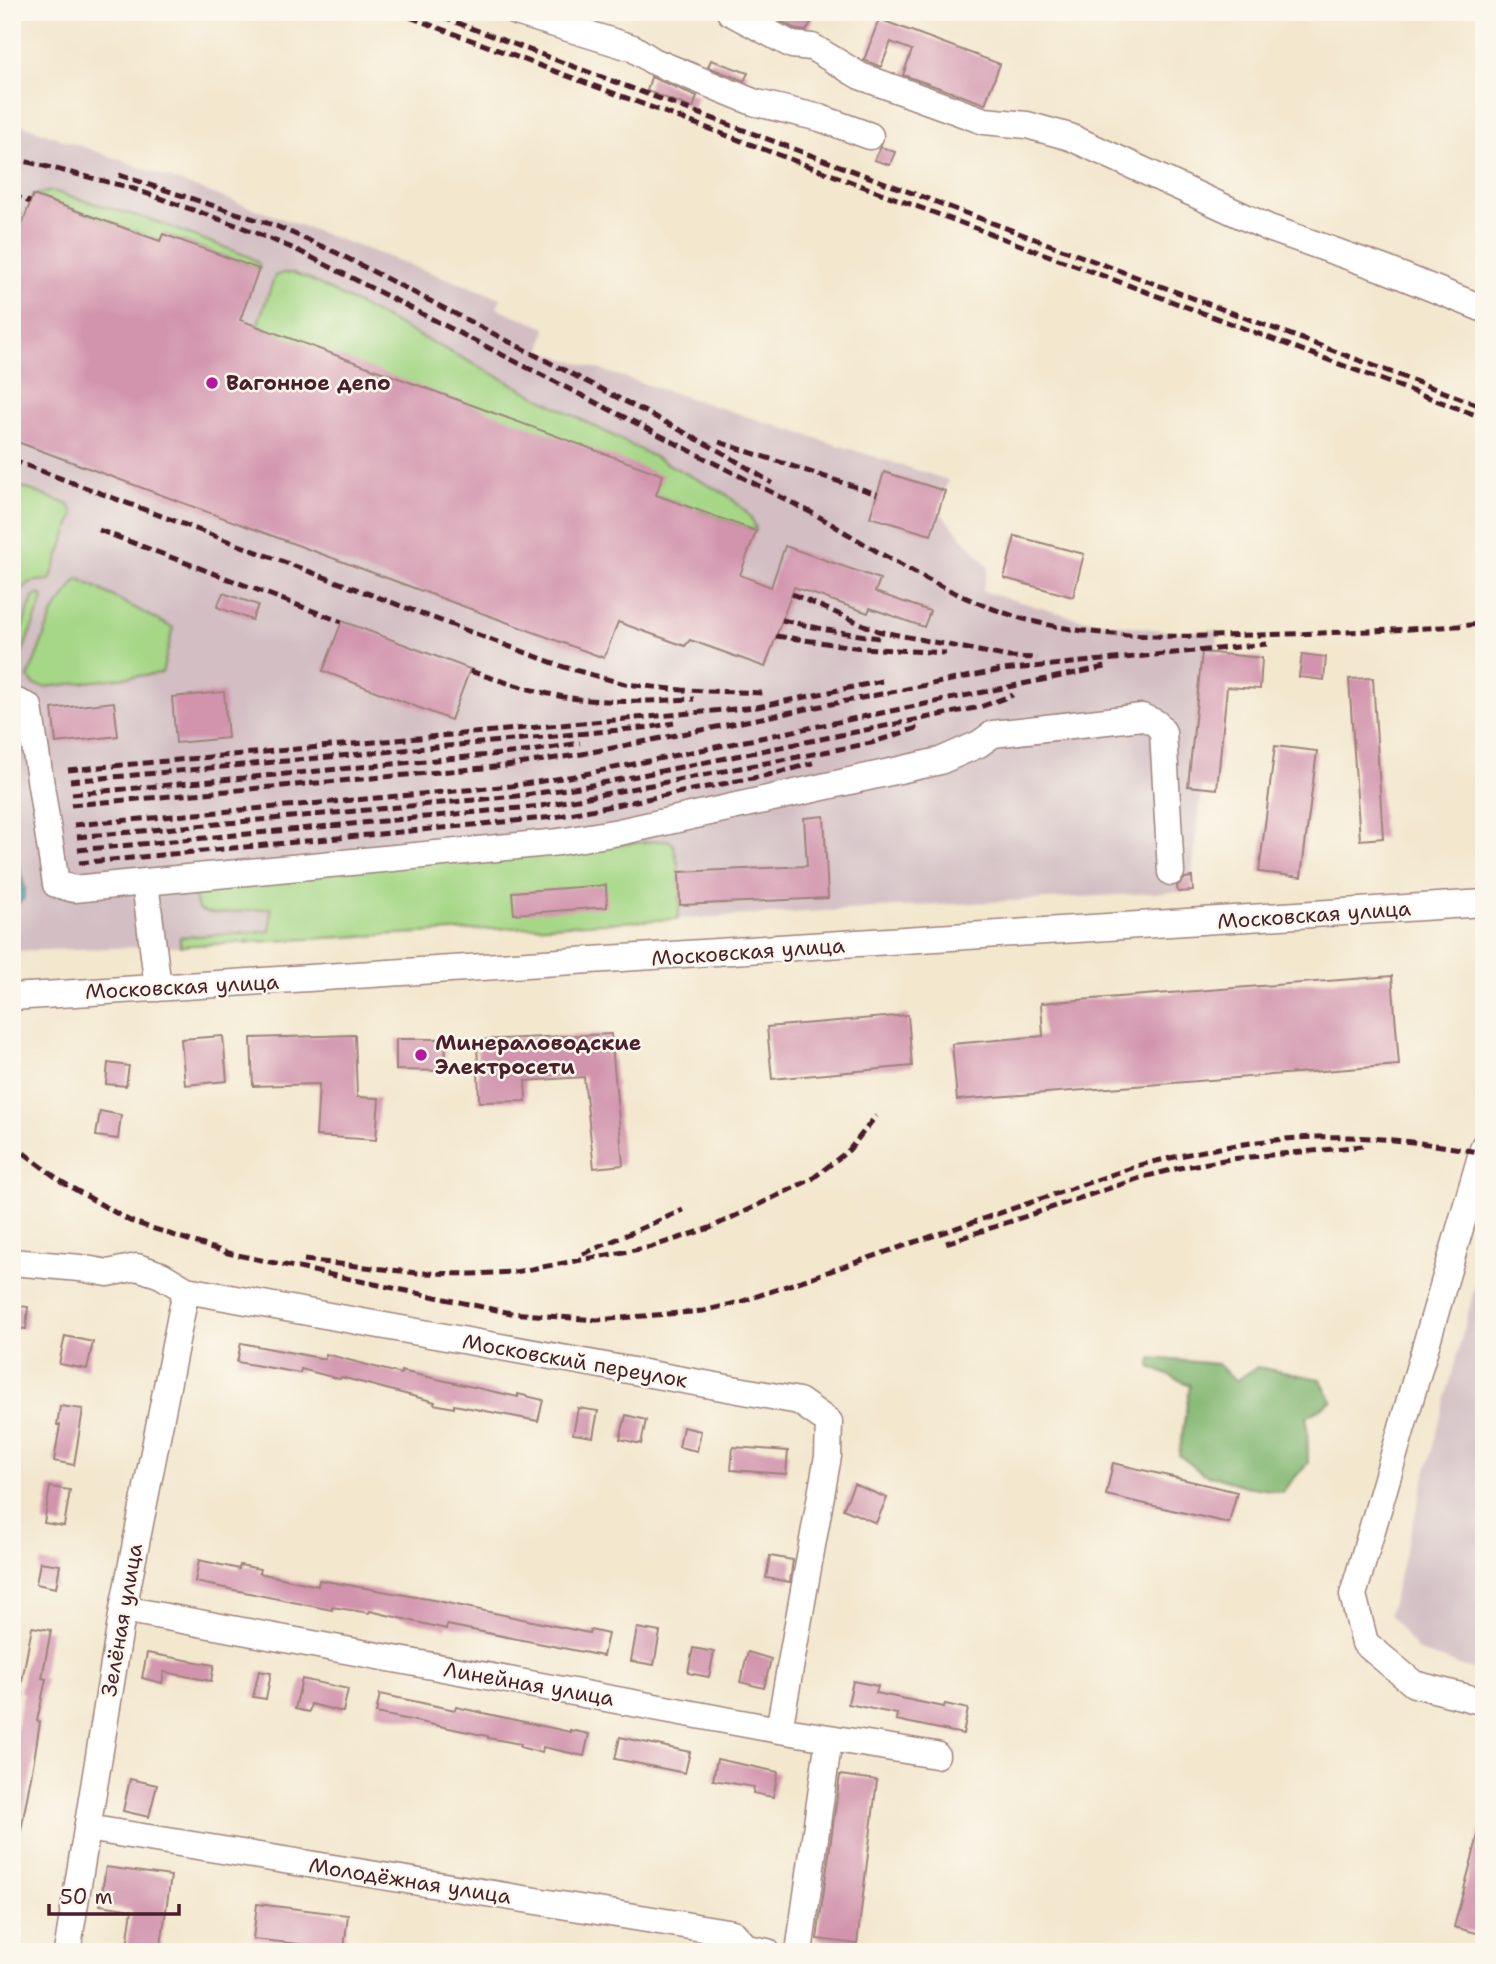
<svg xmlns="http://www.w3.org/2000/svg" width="1496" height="1964" font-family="'Shantell Sans',sans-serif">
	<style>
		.industrial { fill: #d2bec3 }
		.green { fill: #a5d786; stroke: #787b58; stroke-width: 2 }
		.forest { fill: #84b873; stroke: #676c4f; stroke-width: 2 }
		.water { fill: #3dacbb; stroke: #446673; stroke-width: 2 }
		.building { fill: #d294ad }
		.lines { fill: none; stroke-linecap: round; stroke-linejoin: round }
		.minor-casing { stroke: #9e837c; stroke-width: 29 }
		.minor { stroke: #fff; stroke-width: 26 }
		.rail { stroke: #4a1f2b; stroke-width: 5; stroke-dasharray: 10 5; stroke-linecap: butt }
		.poi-dot { fill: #b5179e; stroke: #fbf7ec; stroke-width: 2.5 }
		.labels { text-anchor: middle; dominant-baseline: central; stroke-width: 5; stroke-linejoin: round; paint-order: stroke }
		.poi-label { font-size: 21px; font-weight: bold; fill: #4a1f2b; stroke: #fbf7ec; text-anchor: start }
		.street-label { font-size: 21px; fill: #4a1f2b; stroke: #fbf7ec }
	</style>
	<rect width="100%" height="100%" fill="#fbf7ec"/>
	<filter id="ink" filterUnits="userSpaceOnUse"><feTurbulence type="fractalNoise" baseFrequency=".0143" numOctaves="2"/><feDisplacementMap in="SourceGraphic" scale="14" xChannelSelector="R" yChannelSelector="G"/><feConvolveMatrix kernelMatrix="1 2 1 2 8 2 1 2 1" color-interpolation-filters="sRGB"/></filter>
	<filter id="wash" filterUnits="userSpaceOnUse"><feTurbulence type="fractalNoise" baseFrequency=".00686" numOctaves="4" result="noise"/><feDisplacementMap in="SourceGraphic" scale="28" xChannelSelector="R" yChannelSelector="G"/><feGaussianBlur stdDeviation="1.57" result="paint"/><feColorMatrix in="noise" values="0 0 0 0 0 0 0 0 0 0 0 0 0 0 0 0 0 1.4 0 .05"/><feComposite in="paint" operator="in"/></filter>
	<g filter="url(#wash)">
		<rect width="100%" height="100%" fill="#f3e7ce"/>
		<path class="industrial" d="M12,121l489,177 -4,10 49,20 -5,23 407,129 -9,31 50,56 -7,24 98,28 94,13 43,-2 1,24 12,1 -28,133 -10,89 1,14 -1013,55 -168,5z
			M1484,1252v422l-66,-23 -29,-37z"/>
		<path class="green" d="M52,191l105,31 93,35 9,7v5l-95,-35 -4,7 -127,-46z
			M283,273h10l14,5 419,216c11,10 29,22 30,37l-100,-36 -399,-169 18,-50z
			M12,483l57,22 5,9 -24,66c-24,1 -25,2 -35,24l-3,-1z
			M78,578l95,50 -11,45 -117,14 -10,-2 -7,-7 25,-65z
			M39,594l4,2 -1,6 -30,77v-24l21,-57z
			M668,840l5,4c7,23 9,51 5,75l-498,27v-9l90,-6 1,-23c-17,1 -54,9 -69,3 -6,-3 -6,-9 -7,-15l13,-14z"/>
		<path class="forest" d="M1151,1358l67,6 17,17 22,-14 63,12 12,22 -25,16 1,46 -26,29 -37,-6 -43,-13 -23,-18 11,-70 -40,-18z"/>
		<path class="water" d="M12,841l13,48 -2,11 -11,7z"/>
		<g id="blocks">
			<path class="building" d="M764,12h36l13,7 -7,12 -9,-1z
				M879,19l121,45 -15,40 -82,-29 9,-25 -21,-8 -10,25 -17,-7z
				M711,60l37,13 -4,8 -36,-14z
				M651,77l46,19 -4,12 -46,-17z
				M881,147l14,5 -5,13 -16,-5z
				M33,195l127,46 3,-7 96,35 -19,51 423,155 -7,20 100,36 -16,44 31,12 14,-41 95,33 -5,13 55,19 -6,16 -54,-19 -2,5 -74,-26 -29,80 -75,-27 -5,6 -67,-24 -14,36 -592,-218v-189z
				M884,472l61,19 -14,44 -61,-18z
				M1015,536l69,18 -11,43 -69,-19z
				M223,593l35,12 -6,15 -35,-13z
				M342,621l128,48 -19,51 -128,-49z
				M1202,652l60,6 -2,31 -33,-2 -10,102 -29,-3z
				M1302,654l24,3 -2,23 -25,-3z
				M1373,678l10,160 -23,2 -11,-161z
				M224,692l4,46 -52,5 -4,-46z
				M114,702l4,34 -62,7 -4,-34z
				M1275,746l42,5 -16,126 -42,-5z
				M824,816l4,82 -148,7 -1,-33 128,-6 -3,-48z
				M1192,877l1,14 -15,1 -1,-6 8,-8z
				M606,885l1,22 -93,7 -2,-22z
				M1392,976l7,89 -442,35 -5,-56 91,-8 -2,-33z
				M908,1015l4,51 -140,13 -5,-52z
				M611,1034l12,131 -29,3 -10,-91 -59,4 1,20 -47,1 -2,-62z
				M355,1035l2,62 22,1 -3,42 -60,-4 3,-52 -66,2 -2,-48z
				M223,1036l4,45 -42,4 -4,-46z
				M396,1039h50l-1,32 -49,-1z
				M108,1063l21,3 -3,20 -20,-2z
				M100,1111l21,4 -3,24 -22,-3z
				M12,1305l16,2 -2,22 -14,-1z
				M65,1336l28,6 -6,27 -28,-5z
				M241,1343l84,16 1,-5 75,20v-3l117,26v-3l25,6 -5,21 -84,-16v3l-20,-4 1,-2 -94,-25 -1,2 -39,-10 -1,4 -63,-11z
				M60,1406l23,3 -9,56 -20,-4 6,-36h-3z
				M578,1408l20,3 -5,26 -20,-3z
				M626,1415l20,5 -5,24 -21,-5z
				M683,1427l18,4 -4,20 -18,-4z
				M733,1447l55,4 -2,23 -55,-4z
				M1113,1463l124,29 -8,31 -123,-28z
				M854,1484l33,14 -11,25 -33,-14z
				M50,1487l20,3 -6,36 -20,-3z
				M770,1556l23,4 -3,22 -24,-4z
				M199,1560l40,9 1,-4 20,4 -1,4 59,13 1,-6 114,20 156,33 1,-3 18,4 -5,22 -156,-31 -1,4 -76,-18 -1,2 -37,-6v3l-137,-28z
				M40,1562l20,3 -4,23 -20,-4z
				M32,1627l19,3 -9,48 4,1 -9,42 3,1 -6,38 -14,76 -8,-1v-84l11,-58 -3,-1z
				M637,1628l23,4 -6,33 -23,-4z
				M693,1648l21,4 -5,25 -21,-4z
				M748,1652l23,7 -7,29 -24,-6z
				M147,1653l67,12 -3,16 -47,-9 -2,11 -20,-5z
				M259,1671l12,2 -5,26 -13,-2z
				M302,1679l46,10 -5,23 -32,-8 -2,8 -14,-3z
				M853,1681l25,5 -2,7 68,14 1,-3 23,5 -5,25 -67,-14 1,-6 -49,-10z
				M380,1694l75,16 1,-3 18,4 96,21v-2l19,4 -5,22 -41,-9 -1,6 -22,-6 1,-3 -33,-6v-2l-112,-23z
				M620,1737l70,15 -5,21 -70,-14z
				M717,1759l61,13 -5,25 -20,-4 1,-6 -41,-7z
				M840,1775l37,5 -20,164 -40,-5z
				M130,1779l27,6 -8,32 -26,-6z
				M1479,1832h5v103l-30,-8z
				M106,1867l65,9 -11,76h-34l6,-42 -32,-5z
				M257,1904l91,11 -4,34 -91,-10z"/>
		</g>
	</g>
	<g filter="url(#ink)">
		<use href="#blocks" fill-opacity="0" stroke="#9e837c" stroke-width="2"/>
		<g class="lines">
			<g class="minor-casing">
				<path id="minor" d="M516,12l117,36 20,13 100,41 67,16 50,18
					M730,12l62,33 20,2 48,29 124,45 43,4 43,12 199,91 118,42 97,39
					M12,700l17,7 27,177 18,5 71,-7 13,106
					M145,882l414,-40 60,-10 321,-71 39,-17 14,-10 149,-17 14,6 7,9 8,140
					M12,997l1472,-94
					M1484,1146l-131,449 12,48 49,41 70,18
					M12,1262l68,6 28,5 29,-6 24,8 25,15 613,111 30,21 -1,34 -49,274
					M123,1609l656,121 157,25
					M87,1828l646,105 14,15 20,4
					M67,1952l56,-343 63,-319
					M799,1952l30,-214"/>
			</g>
			<use href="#minor" class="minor"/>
			<path class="rail" d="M396,12l1088,406
				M428,12l1056,395
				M12,158l116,29 116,41 53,22 521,266c63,38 128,79 199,101 78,23 158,20 238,18 77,-2 152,-5 229,-11
				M119,175l157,51 61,27 326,168 62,33 47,29
				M12,195l18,7
				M12,212l13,5
				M12,246l2,1
				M719,442l158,52
				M12,460l552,207 61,17 57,6 83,3
				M99,530l243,92
				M792,594l86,37 131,26 28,1
				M782,620l45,10 52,8
				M776,636l85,12 85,5
				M470,671c31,10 62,20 94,26 43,7 87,4 130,2
				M68,770l689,-63 125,-26
				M70,781l582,-54 22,-4
				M72,794l460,-43 48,-8
				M71,805l435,-39 76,-12 419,-84 266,-26
				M74,825l437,-39 64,-10 535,-110
				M77,837l440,-41 70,-10 393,-79 33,-12
				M78,850l463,-44 330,-63 49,-16
				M79,863l476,-46 223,-44 35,-10
				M12,1144l50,38 68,39 98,32 283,60 86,7 106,-9 37,-9 400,-137c67,-16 136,-30 206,-28 46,1 92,8 138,16
				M946,1243l194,-65 39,-10 51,-9 133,-13
				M583,1254l100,-44
				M304,1260l114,13 54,1 43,-2 136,-25 59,-19 102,-49 37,-29 27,-34"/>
		</g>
	</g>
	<g class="poi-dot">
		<circle cx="212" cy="383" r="7"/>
		<circle cx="421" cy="1055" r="7"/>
	</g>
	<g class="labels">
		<g class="poi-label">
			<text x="226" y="383">Вагонное депо</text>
			<text x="435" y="1043">Минераловодские<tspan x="435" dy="24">Электросети</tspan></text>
		</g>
		<g class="street-label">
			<text transform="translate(1314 915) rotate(-4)">Московская улица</text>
			<text transform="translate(748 952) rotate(-4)">Московская улица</text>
			<text transform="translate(182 987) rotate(-3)">Московская улица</text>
			<text transform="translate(575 1361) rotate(10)">Московский переулок</text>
			<text transform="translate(122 1620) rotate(-80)">Зелёная улица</text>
			<text transform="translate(529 1684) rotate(10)">Линейная улица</text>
			<text transform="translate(410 1881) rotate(9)">Молодёжная улица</text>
		</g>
	</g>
	<rect width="1496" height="1964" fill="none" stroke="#fbf7ec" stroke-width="42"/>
	<path d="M49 1904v10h130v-10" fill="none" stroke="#4a1f2b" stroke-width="3.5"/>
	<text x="60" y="1904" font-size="21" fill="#4a1f2b" stroke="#fbf7ec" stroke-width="5" paint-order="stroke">50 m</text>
</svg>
